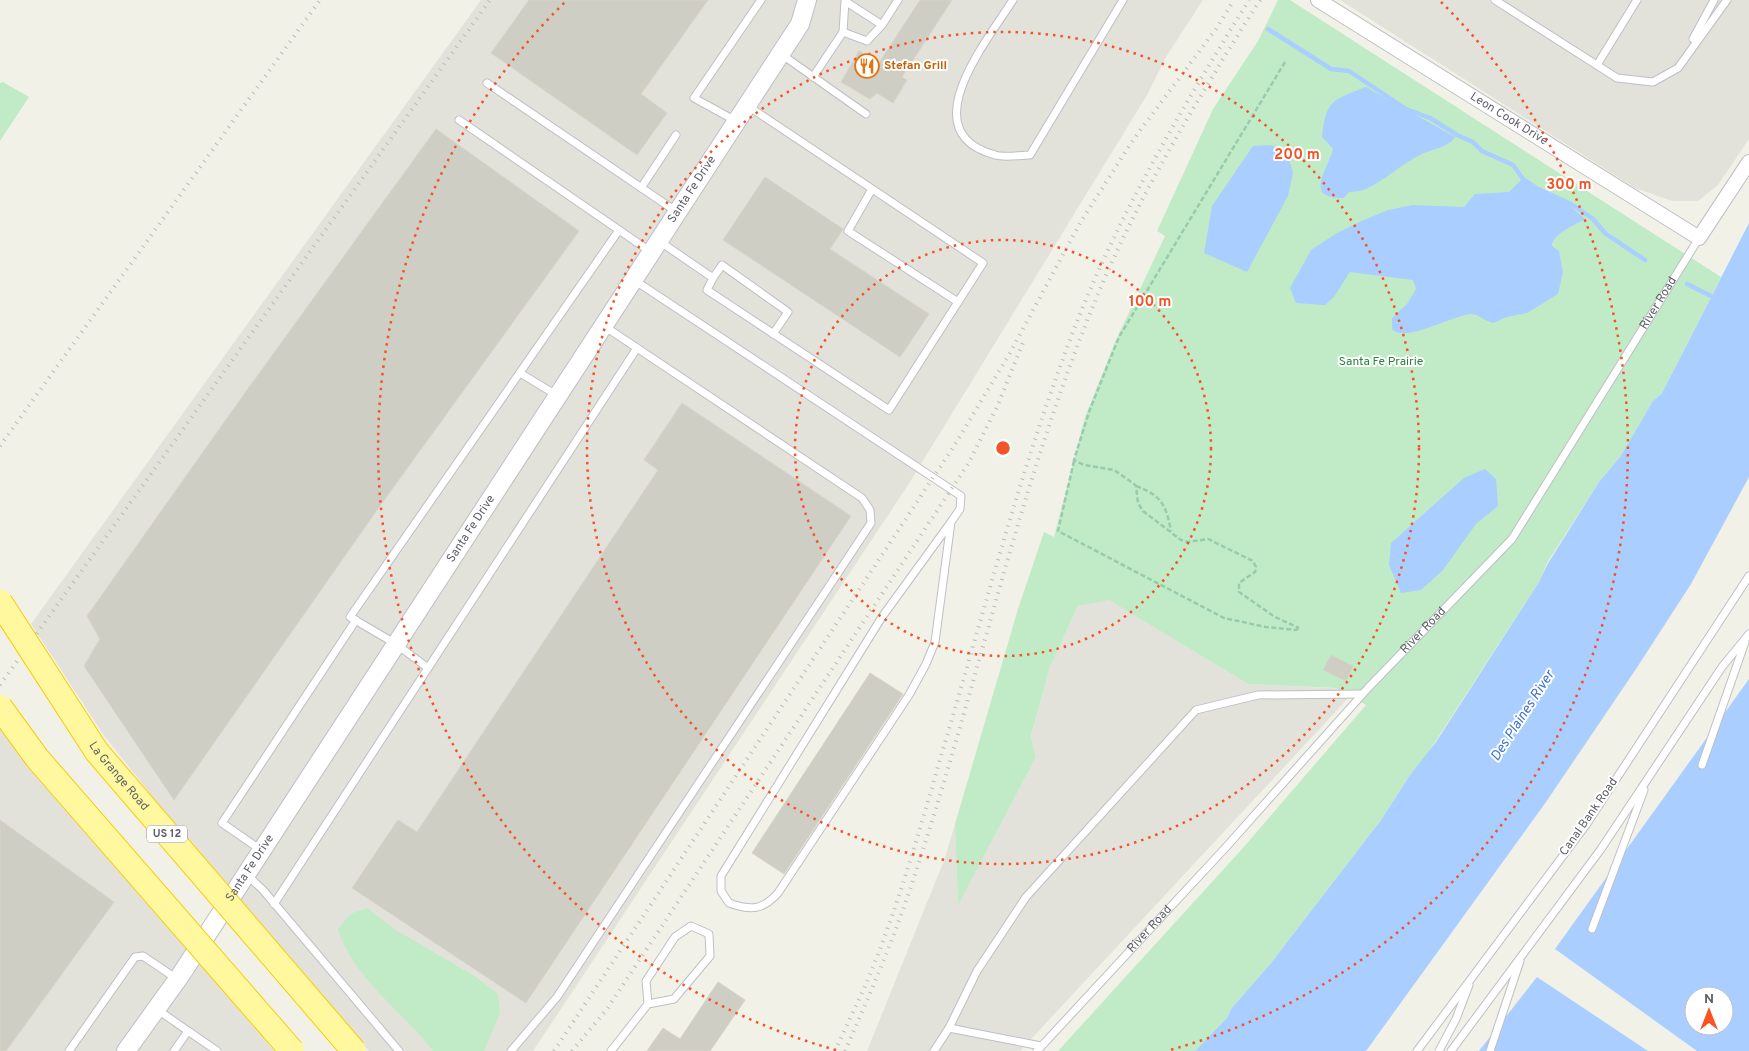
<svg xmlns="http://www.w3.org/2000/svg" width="1749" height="1051" font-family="Overpass,sans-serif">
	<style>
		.industrial { fill: #e2e2db }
		.green { fill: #c1ebc7 }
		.water { fill: #a9ceff; fill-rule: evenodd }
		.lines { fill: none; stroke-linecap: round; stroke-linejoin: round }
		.stream { stroke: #a9ceff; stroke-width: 4.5 }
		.building { fill: #cfcec5; stroke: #d7d4c4 }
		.service-casing { stroke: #bebfc6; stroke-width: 9 }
		.minor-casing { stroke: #bebfc6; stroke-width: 16 }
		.tertiary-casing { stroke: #bebfc6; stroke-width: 20 }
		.path { stroke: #98cbae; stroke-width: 2.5; stroke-dasharray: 5 2.5; stroke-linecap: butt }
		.service { stroke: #fff; stroke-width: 7 }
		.minor { stroke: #fff; stroke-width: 14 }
		.tertiary { stroke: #fff; stroke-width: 18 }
		.rail { stroke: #bababb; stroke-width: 4; stroke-dasharray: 1 6; stroke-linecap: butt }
		.trunk-bridge-casing { stroke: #f8cd00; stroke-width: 26; stroke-linecap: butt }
		.trunk-bridge { stroke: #fff89f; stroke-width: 24 }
		.ring { fill: none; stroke: #f35326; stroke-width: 2.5; stroke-dasharray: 2.5 5 }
		.labels { text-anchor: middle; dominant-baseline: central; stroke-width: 4; stroke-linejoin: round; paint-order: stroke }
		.shield { fill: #fff; stroke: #8e9095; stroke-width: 1 }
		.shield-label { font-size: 11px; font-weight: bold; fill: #5e6168 }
		.food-label { font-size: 12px; font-weight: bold; fill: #c56008; stroke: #fff; text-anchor: start }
		.street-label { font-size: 12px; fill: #5e6168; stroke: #fff }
		.park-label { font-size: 12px; fill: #2b823c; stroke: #fff }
		.water-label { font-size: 14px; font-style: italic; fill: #3e71d0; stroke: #fff }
		.centre { fill: #f35326; stroke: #fff; stroke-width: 2.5 }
		.ring-label { font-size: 15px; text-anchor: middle; font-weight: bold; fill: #f35326; stroke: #fff; stroke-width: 4; stroke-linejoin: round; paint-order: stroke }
	</style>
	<rect width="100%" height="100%" fill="#f2f1e7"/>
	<path class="industrial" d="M481,0h722l-37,57 -19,38 -237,387 -377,569h-164l-213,-250 -53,-67 -72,-110z
		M1340,0h409v139l-31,46 -20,16h-26l-37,-13z
		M1108,599l140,85 99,5 5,5 -332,357h-153l78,-193 10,-34 3,80 78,-147 -5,-21 19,-69 28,-61z
		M0,725l83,101 191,225h-274z"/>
	<path class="green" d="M1278,0h12l431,277 -59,116 -9,8 -33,56 -21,25 -52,81 -8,19 -113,174 -16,19 -29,45 -110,143 -40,46 -4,9 -32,33h-137l184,-202 124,-144 -30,-17 -88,-4 -139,-84 -31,6 -28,61 -19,69 5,21 -78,148 -3,-81 63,-215 26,-77 10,5 31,-120 31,-77 49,-104 -8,-5 56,-122 45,-68z
		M3,82l26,15 -29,44v-58z
		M367,908l29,22 80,47 22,17 2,19 -16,38h-51c-30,-40 -80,-72 -95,-122l12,-15z"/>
	<path class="water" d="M1366,87l89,50c-7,11 -24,12 -35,18 -19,9 -33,24 -52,33 -7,3 -13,4 -19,4l-5,6c-41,1 -17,-27 -11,-49l-11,-12c4,-38 11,-37 44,-50z
		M1271,145l16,7 6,21 -5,23 -41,76 -43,-19 8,-47 41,-60z
		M1521,180l48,25 16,14c-10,6 -33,15 -33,27l7,5 4,21 -5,22 -31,19 -20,4 -14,6c-8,-2 -14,-8 -21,-9 -17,0 -68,30 -80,15v-11l15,-14 9,-15 -3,-9 -63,-8 -16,25 -9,8 -29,-2 -6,-15 21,-38 26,-17 27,-13 24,-10 25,-5 51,2 11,-13 34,-2z
		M1749,223v254l-58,107 -55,85 -90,133 -180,249h-171l32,-33 4,-9 40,-46 110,-143 29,-45 26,-33 103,-160 8,-17 52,-83 21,-25 33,-56 9,-8z
		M1485,469l11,10 2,27 -22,18 -33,46 -22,20 -20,3 -12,-28 2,-22 73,-65z
		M1749,679v372h-52l-142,-102zM1694,996h30v30h-30z
		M1537,977l111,74h-169z"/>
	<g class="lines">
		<path class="stream" d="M1268,29l63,40 18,2 57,38 24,9 27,17 16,7 9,9 31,14 10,14 15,10 33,15 21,14 14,16 39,26
			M1687,284l28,14"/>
	</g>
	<path class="building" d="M529,0h179l-67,94 26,19 -30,42 -146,-102z
		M920,0h32l-50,77 5,3 -14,23 -16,-10 -7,6 -29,-17 18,-31 20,12z
		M436,129l143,102 -202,279 -203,290 -90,-134 16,-27 -13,-23 155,-219z
		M765,177l78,52 -13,20 99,65 -29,43 -177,-117z
		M682,403l169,113 -325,487 -174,-115 46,-68 19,12 241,-362 -14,-10z
		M1331,655l22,11 -7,15 -23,-11z
		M870,673l33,21 -119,180 -32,-21z
		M0,820l114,82 -108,149h-6z
		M718,982l27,18 -35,51h-63l16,-23 17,11z"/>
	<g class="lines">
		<g class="service-casing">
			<g id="service">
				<path d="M1013,0c-26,41 -102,132 -18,155 10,3 24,0 35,0l93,-155"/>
				<path d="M1495,0l122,78 36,4 25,-14 49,-68"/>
				<path d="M843,32l24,9 15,-16"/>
				<path d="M1693,39l21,-39"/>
				<path d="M781,54l85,60"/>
				<path d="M1597,65l40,-65"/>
				<path d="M813,77l30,-45 2,-31 37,24 16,-25"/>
				<path d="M487,83l190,129"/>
				<path d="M459,120l192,132"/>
				<path d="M736,121l-42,-23 67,-98"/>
				<path d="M641,188l35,-53"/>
				<path d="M872,189l-24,42 110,71"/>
				<path d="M659,241l54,37 -6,12 182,120 94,-147 -235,-157"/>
				<path d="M713,278l9,-13 66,47 -15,22"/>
				<path d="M634,280l327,216 -1,13 -9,13 -69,95 -161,259v15l8,12c22,8 34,7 49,-10l131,-198 17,-31 9,-22 16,-120"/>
				<path d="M604,326l33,22"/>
				<path d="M520,373l38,23"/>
				<path d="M428,668l-32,-24 -46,-27 269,-387"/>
				<path d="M1702,765l43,-123"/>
				<path d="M261,850l-39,-27 134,-203"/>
				<path d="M246,874l17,16 136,161"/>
				<path d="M274,904l363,-556 225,150 8,12 1,13 -314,474 -46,54"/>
				<path d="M1592,929l52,-139"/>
				<path d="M158,1010l30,21"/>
				<path d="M949,1028l28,-57 49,-74 170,-187 62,-15 104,-1"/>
				<path d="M69,1051l66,-94 8,-1 34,23"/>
				<path d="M174,1051l14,-20 29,20"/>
				<path d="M611,1051l37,-47 -2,-23 29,-44 16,-11 18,8 1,22 -36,43 -26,5"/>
				<path d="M934,1051l15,-23 92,18"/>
				<path id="s1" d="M1037,1051l190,-205 141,-158 144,-149 187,-301"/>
				<path d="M1417,1051l169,-226 163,-249"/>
				<path d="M1439,1051l17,-32 13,-34"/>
				<path d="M1451,1051l150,-202 121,-182 27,-33"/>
				<path d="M1490,1051l30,-90"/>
			</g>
		</g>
		<g class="minor-casing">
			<g id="minor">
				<path id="s2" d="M1318,0l381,238 50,-76"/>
			</g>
		</g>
		<g class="tertiary-casing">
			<g id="tertiary">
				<path id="s3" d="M126,1051l54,-75 620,-952 7,-24"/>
			</g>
		</g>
		<path class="path" d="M1285,62l-166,275 -30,75 -15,48 10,5 30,5 19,13 3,3 2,17 5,8 38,29 7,2 20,-3 45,22 3,6 -1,5 -16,11v9l36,25 24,11
			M1074,461l-16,70 166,87 42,9 30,3 3,-2
			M1136,486c26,10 30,19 35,45"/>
		<use href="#service" class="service"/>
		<use href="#minor" class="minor"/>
		<use href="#tertiary" class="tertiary"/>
		<path class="rail" d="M0,446l320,-446
			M0,685l490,-685
			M554,1051l402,-608 54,-90 70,-130 53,-83 83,-111 18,-29
			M572,1051l35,-42 361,-545 29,-57 27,-67
			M835,1051c10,-22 21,-45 31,-67 31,-74 53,-151 75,-228 42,-140 78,-282 130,-419 45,-119 111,-229 178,-337
			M845,1051c27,-61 53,-122 73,-186 62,-189 103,-386 180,-571 43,-103 102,-199 162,-294"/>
		<g class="trunk-bridge-casing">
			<g id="trunk-bridge">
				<path id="s4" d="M0,602l97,150 257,299"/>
				<path d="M0,707l37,51 255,293"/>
			</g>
		</g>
		<use href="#trunk-bridge" class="trunk-bridge"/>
	</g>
	<g class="ring">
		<circle cx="1003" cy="448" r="208"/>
		<circle cx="1003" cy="448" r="416"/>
		<path d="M836 1050A625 625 0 0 1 565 2M1441 2A625 625 0 0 1 1170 1050"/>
	</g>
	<defs>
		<g id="restaurant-ring" transform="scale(1.25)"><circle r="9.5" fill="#fff" stroke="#e8710a" stroke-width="1.5"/><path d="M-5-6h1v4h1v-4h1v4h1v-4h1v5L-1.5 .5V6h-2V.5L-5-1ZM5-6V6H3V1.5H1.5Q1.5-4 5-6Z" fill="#e8710a"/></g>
	</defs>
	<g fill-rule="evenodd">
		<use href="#restaurant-ring" x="867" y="66"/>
	</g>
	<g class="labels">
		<rect class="shield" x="147" y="825.5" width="40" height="17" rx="4"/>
		<g class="shield-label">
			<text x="167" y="834">US 12</text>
		</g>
		<g class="food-label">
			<text x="884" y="66">Stefan Grill</text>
		</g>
		<g class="street-label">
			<text stroke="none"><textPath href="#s2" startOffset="225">Leon Cook Drive</textPath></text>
			<text stroke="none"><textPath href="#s3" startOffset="1031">Santa Fe Drive</textPath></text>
			<text stroke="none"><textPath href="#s1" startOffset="976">River Road</textPath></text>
			<text stroke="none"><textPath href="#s3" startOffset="626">Santa Fe Drive</textPath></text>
			<text stroke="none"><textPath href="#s1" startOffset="571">River Road</textPath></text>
			<text stroke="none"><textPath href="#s4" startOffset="211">La Grange Road</textPath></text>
			<text transform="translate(1589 817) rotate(-55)">Canal Bank Road</text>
			<text stroke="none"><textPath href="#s3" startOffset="221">Santa Fe Drive</textPath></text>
			<text stroke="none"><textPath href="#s1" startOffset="166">River Road</textPath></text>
		</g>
		<g class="park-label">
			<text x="1381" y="362">Santa Fe Prairie</text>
		</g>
		<g class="water-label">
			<text transform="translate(1523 716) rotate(-57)">Des Plaines River</text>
		</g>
	</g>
	<circle cx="1003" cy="448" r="8" class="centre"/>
	<g class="ring-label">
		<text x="1297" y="159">200 m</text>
		<text x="1569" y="189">300 m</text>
		<text x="1150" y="306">100 m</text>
	</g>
	<g transform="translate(1709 1011)"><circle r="24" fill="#ffffff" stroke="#bfc0c3"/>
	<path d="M0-4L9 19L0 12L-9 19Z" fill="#fb5223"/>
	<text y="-8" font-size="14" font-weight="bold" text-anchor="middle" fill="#5e6168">N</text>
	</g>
</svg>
